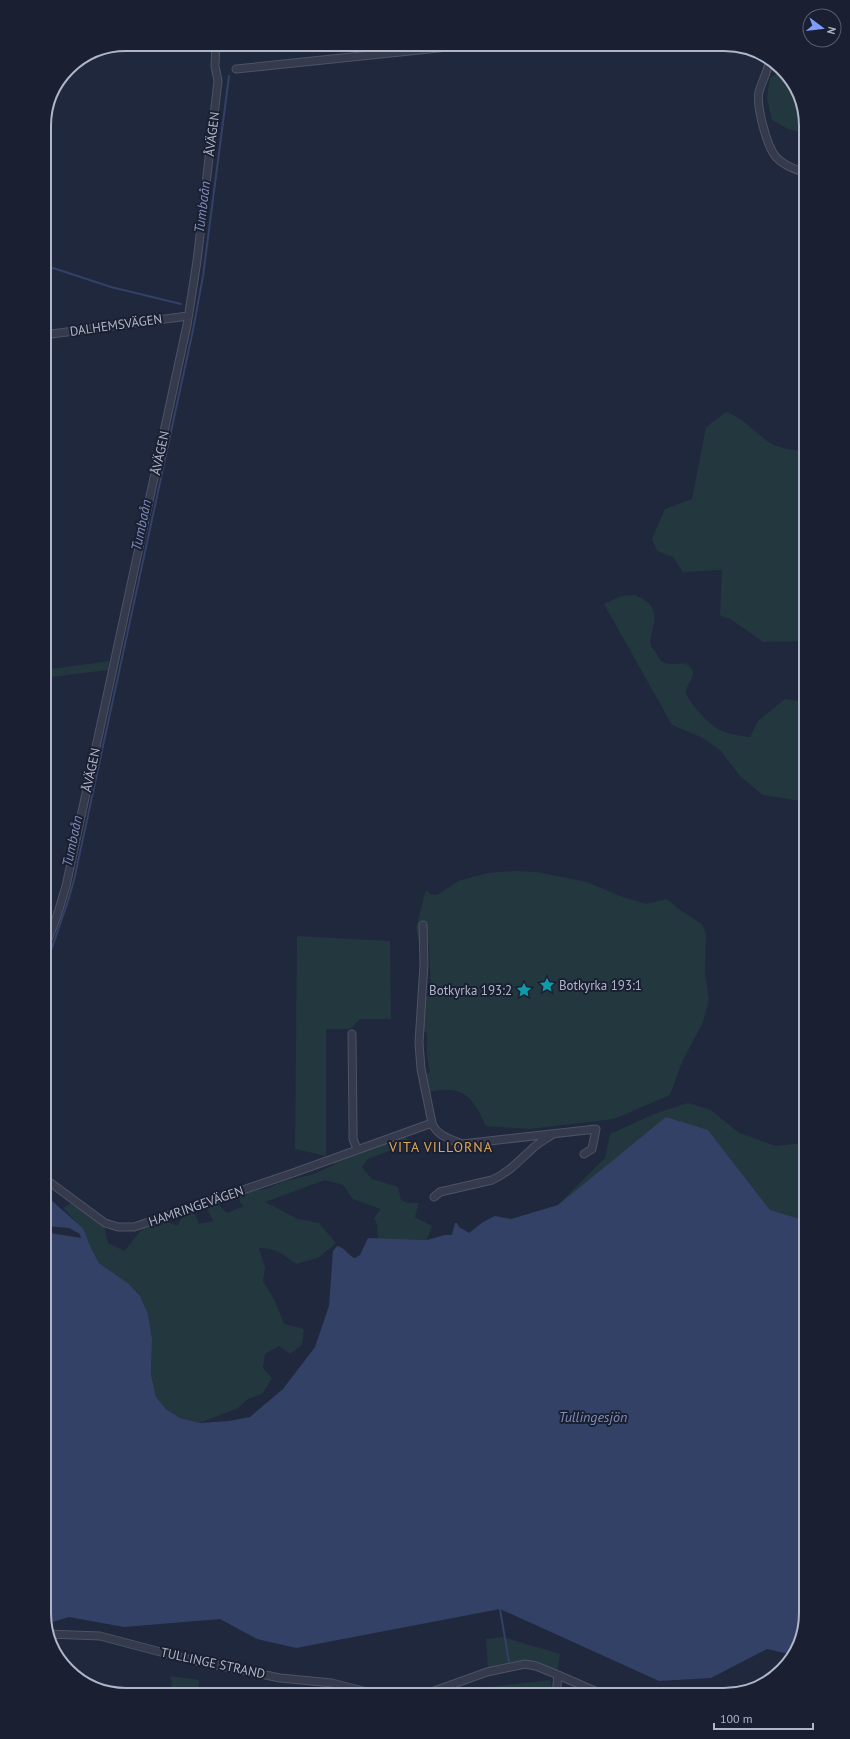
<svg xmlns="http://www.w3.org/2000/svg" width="850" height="1739" font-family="'PT Sans',sans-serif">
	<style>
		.green { fill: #23373e }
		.water { fill: #334166 }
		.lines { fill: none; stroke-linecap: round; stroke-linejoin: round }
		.stream { stroke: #334166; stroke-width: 2 }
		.street-casing { stroke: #4d5365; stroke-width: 9 }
		.street { stroke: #353b4d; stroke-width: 7 }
		.labels { text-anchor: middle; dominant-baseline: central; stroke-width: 4; stroke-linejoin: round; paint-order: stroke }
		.street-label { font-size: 13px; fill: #b0b6c9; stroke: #1a2032 }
		.poi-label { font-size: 13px; fill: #b0b6c9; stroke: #1a2032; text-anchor: start }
		.water-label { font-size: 14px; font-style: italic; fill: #7d8db8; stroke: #1a2032 }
		.neighbourhood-label { font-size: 14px; letter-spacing: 1px; fill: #dda557; stroke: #1a2032 }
		.rim { fill: none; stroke: #b0b6c9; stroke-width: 2 }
	</style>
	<rect width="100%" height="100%" fill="#20283d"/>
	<path class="green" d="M781,71l19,24 6,38 -18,-4 -16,-9 -5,-22 3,-20z
		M726,412c19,6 29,22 46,32 11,5 22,6 34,7v190l-43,1 -31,-22 -12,-5 2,-45 -39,2 -10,-15 -16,-6 -5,-12 13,-30 27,-10 14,-72z
		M635,595c15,6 23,15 18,32 -1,6 -4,13 -2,19 1,2 4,5 5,7 2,2 3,6 5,8 10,8 27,-5 32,11 1,7 -7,13 -7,20 1,9 24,33 32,37 10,5 21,7 32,8l8,-16 27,-22 21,3v100l-43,-7 -23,-19 -20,-26 -17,-12 -31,-13 -68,-121 17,-8z
		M109,661l-1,9 -64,8v-8z
		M515,871l22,1 50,10 33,14 26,8 21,-5 10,9 25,16 4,10 -1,39 4,26 -6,23 -21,40 -12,33 -56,24 -84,10 -44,-3c-13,-28 -22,-42 -57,-34l-3,-17 4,-3 -3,-18v-21l-4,-3 3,-33 5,-3 -2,-51 -10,-1 -3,-14 10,-38 4,4 7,1 21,-14 30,-8z
		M297,936l93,5 1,78h-31l-10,10h-24v127l-31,-7z
		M688,1103l23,7 28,23 37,13 30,-3v73l-9,2 -27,-8 -62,-80 -150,75 47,-47 5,-24 44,-20z
		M405,1136l5,7 -42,16 -6,8 10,12 26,8 3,13 7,3h11l-4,14 17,9 -5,14 -49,-1 -1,-15 -3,-6 7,-9 -28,-10 -10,-14 -18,-5 -60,22 33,17 21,4 17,20 -18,15 -22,6c-11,-9 -23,-17 -37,-16l6,20 -2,13 11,18 10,25 20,5 -2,16 -12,9 -11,-8 -14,8 -2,14 9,10 -10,16 -14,5 -10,9 -38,15 -20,-5 -14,-9 -10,-12 -5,-23 1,-35 -4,-25 -8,-18 -11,-12 -30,-21 -7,-13 -9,-22 -20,-20 8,-5 33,22 4,18 16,8 20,-24 23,-5 10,4 7,-11 10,-3 5,12 14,-3 -6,-13 4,-3 7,-1 9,9 17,-7 -4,-4 -2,-7 16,-5 12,-1 19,-8 29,-7 20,-9 2,-5z
		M503,1637l57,17 -3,20c-32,-16 -35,-13 -69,-4l-2,-31z
		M170,1676l29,4 -1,10 -4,5h-27l5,-11z
		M550,1680l3,15h-99l1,-4z"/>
	<path class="water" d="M666,1117l42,13 62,80 27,8 9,-2v397l-13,42 -26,-6 -56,29 -52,3 -159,-72 -204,39 -39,-9 -37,-20 -96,8 -55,-10 -23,7 -2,-11v-381l37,6 -1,-4 -11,-6 -25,-2v-32l39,34 9,22 7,13 30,21 11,12 8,18 4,25 -1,35 5,23 10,12 14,9 20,5 29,-2 21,-4 33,-28 32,-42 14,-41 4,-55 4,-5c8,1 11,10 18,12l5,-3 8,-17 59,2 18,-5h7l3,-12h2l2,4 10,6 14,-11 12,-6 16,3 47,-14z"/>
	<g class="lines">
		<path class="stream" d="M44,265l67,22 70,17
			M44,971l24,-70 6,-21 119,-550 10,-54 26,-200
			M500,1609l9,53"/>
		<g class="street-casing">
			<path id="street" d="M770,59c-2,12 -8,22 -11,33 -3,14 8,55 17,65 8,9 19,12 30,16
				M236,69l241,-25
				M44,335l144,-19
				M423,925l1,39 -5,79 2,26 11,54
				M44,950l13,-34 9,-30 121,-561 10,-64 21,-180 -3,-15 1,-22
				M352,1034l1,93v12l4,10
				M44,1178l61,45 13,4h16l159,-54 139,-50c5,13 18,16 30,21l134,-15 -4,20 -8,5
				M434,1197l6,-5 52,-12c16,-7 27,-19 40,-31 6,-6 14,-10 21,-15
				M48,1634l52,2 87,23 93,19 52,5 46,12
				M423,1695l64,-23 38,-8 11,2 22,9 46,20
				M556,1695l2,-20"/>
		</g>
		<use href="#street" class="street"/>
	</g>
	<defs>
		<g id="sight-bare" transform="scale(1.2)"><path d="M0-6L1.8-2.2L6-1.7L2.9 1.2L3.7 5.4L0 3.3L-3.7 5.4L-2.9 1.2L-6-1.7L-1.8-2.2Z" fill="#0f9aa8" stroke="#1a2032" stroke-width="2.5" paint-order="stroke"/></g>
	</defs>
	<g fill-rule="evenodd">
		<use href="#sight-bare" x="547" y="985"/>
		<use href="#sight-bare" x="524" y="990"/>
	</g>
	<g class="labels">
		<g class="street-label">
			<text transform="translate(212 134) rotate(-83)">ÅVÄGEN</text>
			<text transform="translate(116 325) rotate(-8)">DALHEMSVÄGEN</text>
			<text transform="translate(160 453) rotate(-78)">ÅVÄGEN</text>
			<text transform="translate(91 770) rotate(-78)">ÅVÄGEN</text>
			<text transform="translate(196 1206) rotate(-19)">HAMRINGEVÄGEN</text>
			<text transform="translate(213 1663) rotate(12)">TULLINGE STRAND</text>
		</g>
		<g class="poi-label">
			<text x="559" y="985">Botkyrka 193:1</text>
			<text x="512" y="990" text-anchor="end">Botkyrka 193:2</text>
		</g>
		<g class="water-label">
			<text transform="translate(202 207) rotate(-83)">Tumbaån</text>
			<text transform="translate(141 525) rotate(-78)">Tumbaån</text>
			<text transform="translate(72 841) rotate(-78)">Tumbaån</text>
			<text x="593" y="1417">Tullingesjön</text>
		</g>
		<g class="neighbourhood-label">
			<text x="441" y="1147">VITA VILLORNA</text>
		</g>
	</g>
	<path d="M0 0H850V1739H0ZM126 51H724A75 75 0 0 1 799 126V1613A75 75 0 0 1 724 1688H126A75 75 0 0 1 51 1613V126A75 75 0 0 1 126 51Z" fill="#1a2032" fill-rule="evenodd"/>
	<path class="rim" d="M126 51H724A75 75 0 0 1 799 126V1613A75 75 0 0 1 724 1688H126A75 75 0 0 1 51 1613V126A75 75 0 0 1 126 51Z"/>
	<g transform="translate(822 28) rotate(105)"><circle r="19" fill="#1a2032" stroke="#565c6e"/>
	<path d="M0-3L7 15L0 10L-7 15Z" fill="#7e9dff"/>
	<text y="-6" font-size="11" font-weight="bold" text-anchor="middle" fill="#b0b6c9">N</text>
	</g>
	<path d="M714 1723v6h99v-6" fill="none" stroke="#b0b6c9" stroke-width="2"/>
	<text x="720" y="1723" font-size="12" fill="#b0b6c9" stroke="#1a2032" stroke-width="3" paint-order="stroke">100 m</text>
</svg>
